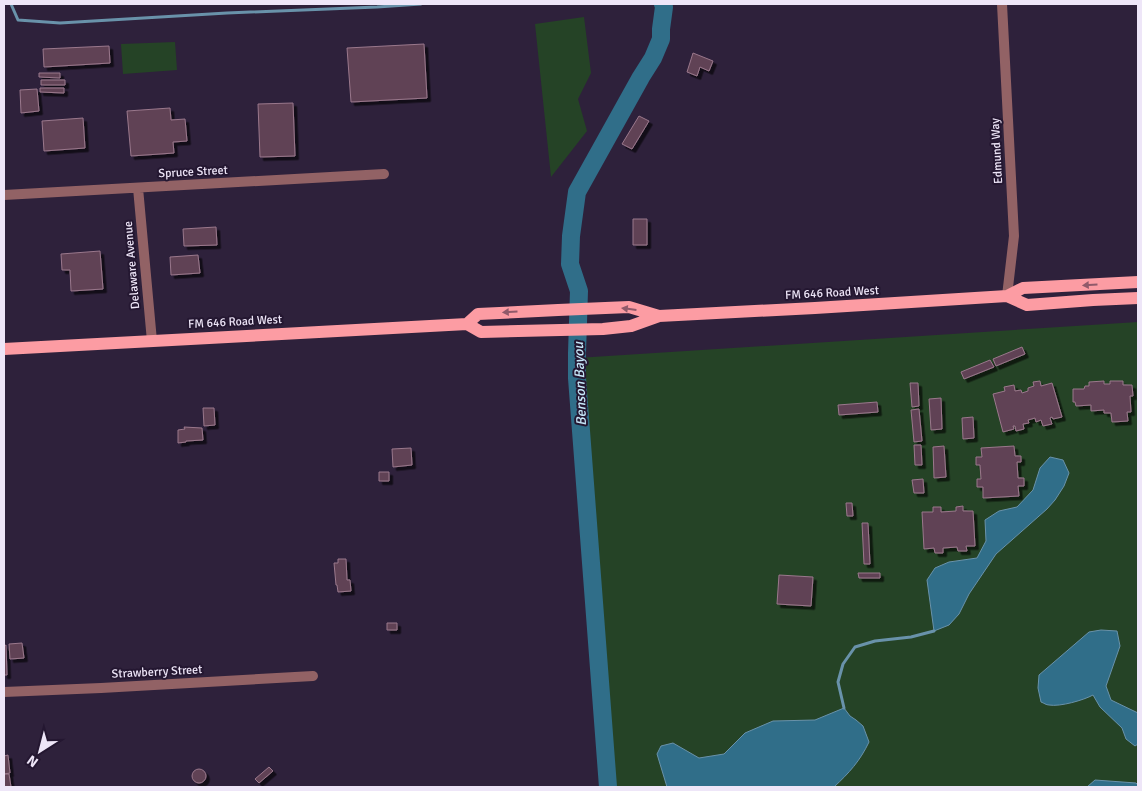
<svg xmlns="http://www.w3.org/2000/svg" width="1142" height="791" font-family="Signika,sans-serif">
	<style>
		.green { fill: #254326 }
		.water { fill: #306e89; stroke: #6992aa }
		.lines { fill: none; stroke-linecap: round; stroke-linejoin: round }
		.stream { stroke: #6992aa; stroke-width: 3 }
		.river { stroke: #306e89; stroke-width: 18 }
		.building { fill: #614355; stroke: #9a788c; filter: url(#shadow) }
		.minor { stroke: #926265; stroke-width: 10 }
		.major { stroke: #fc9ca3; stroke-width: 12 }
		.oneway { fill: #905a6a }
		.labels { text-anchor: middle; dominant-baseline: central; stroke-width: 4; stroke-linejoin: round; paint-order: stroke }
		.street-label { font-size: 12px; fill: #eee6f8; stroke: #241731 }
		.water-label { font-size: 14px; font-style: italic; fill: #c6e8f9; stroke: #241731 }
	</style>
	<defs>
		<filter id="shadow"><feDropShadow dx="3.5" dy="3.5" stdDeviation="0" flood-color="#0009"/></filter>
	</defs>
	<rect width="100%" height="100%" fill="#2e213b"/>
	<path class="green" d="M584,17l7,56 -13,26 9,32 -36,46 -16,-153z
		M175,42l2,28 -54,4 -2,-30z
		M1138,322v465h-528l-33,-429z"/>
	<path class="water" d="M1050,457l13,3 6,13 -5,13 -9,14 -8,9 -51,45 -27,40 -10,20 -10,11 -15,6 -7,-51 8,-12 14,-6 28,-4 9,-17 -1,-21 14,-9 18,-4 16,-17 7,-22z
		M1101,630l16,1 3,15 -14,40 5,14 27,13v31l-3,2 -9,-7 -4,-11 -22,-21 -7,-12c-9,5 -33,12 -44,10 -3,0 -5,-2 -8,-3l-3,-14 1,-13 50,-43z
		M844,708l6,8 6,4 7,6 6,16c-9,19 -20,31 -35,45h-167l-10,-33 4,-8 12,-3 26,15 25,-4 21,-21 28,-12 42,-1z
		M1095,780l41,3 2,2v2h-51z"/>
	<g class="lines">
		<path class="stream" d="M11,4l7,16 42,3 167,-10 150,-6 44,-3
			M844,708l-6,-26 5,-18 12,-17 20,-6 36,-4 23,-6"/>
		<path class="river" d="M608,787l-31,-409v-25l2,-62 -9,-27 1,-28 6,-44 64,-115 12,-19 8,-19v-10l3,-22 -1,-3"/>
	</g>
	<path class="building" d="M424,44l3,54 -76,4 -4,-54z
		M109,46l1,17 -66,4 -1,-18z
		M693,53l20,8 -4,10 -9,-4 -3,9 -10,-4z
		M39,73h21v5l-21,-1z
		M41,80h24v5h-24z
		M40,88h24v5l-24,-1z
		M37,89l2,22 -18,2 -1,-23z
		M293,103l2,53 -35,1 -2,-53z
		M170,108l1,12 14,-1 2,22 -14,1 1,11 -43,3 -4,-45z
		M639,116l10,5 -17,28 -10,-5z
		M83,118l2,30 -41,3 -2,-30z
		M633,219h14v26h-14z
		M216,227l1,18 -33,1 -1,-17z
		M100,251l3,38 -32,2 -1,-21h-8l-1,-16z
		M198,255l2,18 -29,2 -1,-18z
		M1022,347l3,7 -29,12 -3,-7z
		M990,360l4,7 -30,12 -3,-7z
		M1040,381l1,5 11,-3 10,34 -9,2 -1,-2 -2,1 2,6 -9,2 -2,-6 -5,2 -1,-4 -7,2 1,3 -6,1 1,5 -8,2 -1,-5h-2l1,3 -11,3 -10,-38 12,-3 -1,-4 10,-2 1,6 6,-1 1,3 6,-2v-3l6,-2 -1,-4z
		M1104,381v3h6v-3h13v4h9l1,11h-3l1,16h-4l1,9 -16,1 -1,-9h-7v-3l-13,1v-6l-15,1 -1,-4h-2v-13h11l1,-3h4v-4z
		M910,383h8l1,23 -7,1z
		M941,398l1,31 -11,1 -2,-31z
		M877,402l1,10 -39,3 -1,-10z
		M203,408h11l1,17 -11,1z
		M919,409l3,32 -8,1 -3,-32z
		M973,417l1,21 -11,1 -1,-21z
		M184,427l18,1 1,12 -17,1v1l-8,1v-13l7,-1z
		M914,445h7l1,20h-7z
		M944,446l2,31 -12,1 -1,-31z
		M1014,446l1,10h6v6h-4l1,16h6v8h-6l1,10 -36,2v-11h-6v-8h4l-1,-14h-4v-8h6l-1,-9z
		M411,448l1,17 -19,2 -1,-18z
		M379,472h10v9h-10z
		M923,479l1,14h-10l-2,-13z
		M846,503h6l1,13h-6z
		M963,506v5h10l2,35h-9l1,5h-9l-1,-4 -14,1v5h-8l-1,-5 -10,1 -2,-37h11v-5h8v5l15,-1v-4z
		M862,523h6l2,41h-6z
		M338,559h8l1,21h3l1,11 -13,1 -1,-7h-1l-2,-22h4z
		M858,573h22v5h-21z
		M779,575l34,2 -2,29 -34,-2z
		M387,623h10v7h-10z
		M22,643l2,15 -14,1 -1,-15z
		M6,645l1,30h-3v-29z
		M8,755l2,18 -6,1v-18z
		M269,767l4,4 -14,12 -4,-4z
		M192 776a7 7 0 1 1 14 0a7 7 0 1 1-14 0Z
		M4,774h5l2,13h-7z"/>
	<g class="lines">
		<path class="minor" d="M1002,4l12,232 -7,60
			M138,188l14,153
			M4,195l380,-21
			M4,692l97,-4 212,-12"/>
		<path class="major" d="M1007,296l20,9 66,-5 45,-2
			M467,324l11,-10 80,-4 71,-3 30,9 156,-8 192,-12 16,-8 115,-6
			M4,349l463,-25 14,8 122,-3 28,-3 28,-10"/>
	</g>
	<defs><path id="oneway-solid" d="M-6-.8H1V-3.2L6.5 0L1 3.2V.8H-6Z" transform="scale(1.25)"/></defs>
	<g class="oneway">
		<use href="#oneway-solid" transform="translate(1090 285) rotate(177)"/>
		<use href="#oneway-solid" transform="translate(629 309) rotate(-173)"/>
		<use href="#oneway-solid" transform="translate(510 312) rotate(177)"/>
	</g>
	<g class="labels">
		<g class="street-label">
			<text transform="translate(997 151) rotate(-93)">Edmund Way</text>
			<text transform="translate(193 172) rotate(-3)">Spruce Street</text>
			<text transform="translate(132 265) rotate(-95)">Delaware Avenue</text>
			<text transform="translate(832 293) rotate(-3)">FM 646 Road West</text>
			<text transform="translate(235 322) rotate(-3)">FM 646 Road West</text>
			<text transform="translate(157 672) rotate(-3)">Strawberry Street</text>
		</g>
		<g class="water-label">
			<text transform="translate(580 384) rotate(-92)">Benson Bayou</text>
		</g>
	</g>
	<rect width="1142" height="791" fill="none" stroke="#eee6f8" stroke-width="10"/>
	<g transform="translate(40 751) rotate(216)" stroke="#241731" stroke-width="4" paint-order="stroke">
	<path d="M0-4L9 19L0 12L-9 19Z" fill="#eee6f8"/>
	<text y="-8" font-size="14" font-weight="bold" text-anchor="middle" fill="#eee6f8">N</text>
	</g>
</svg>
